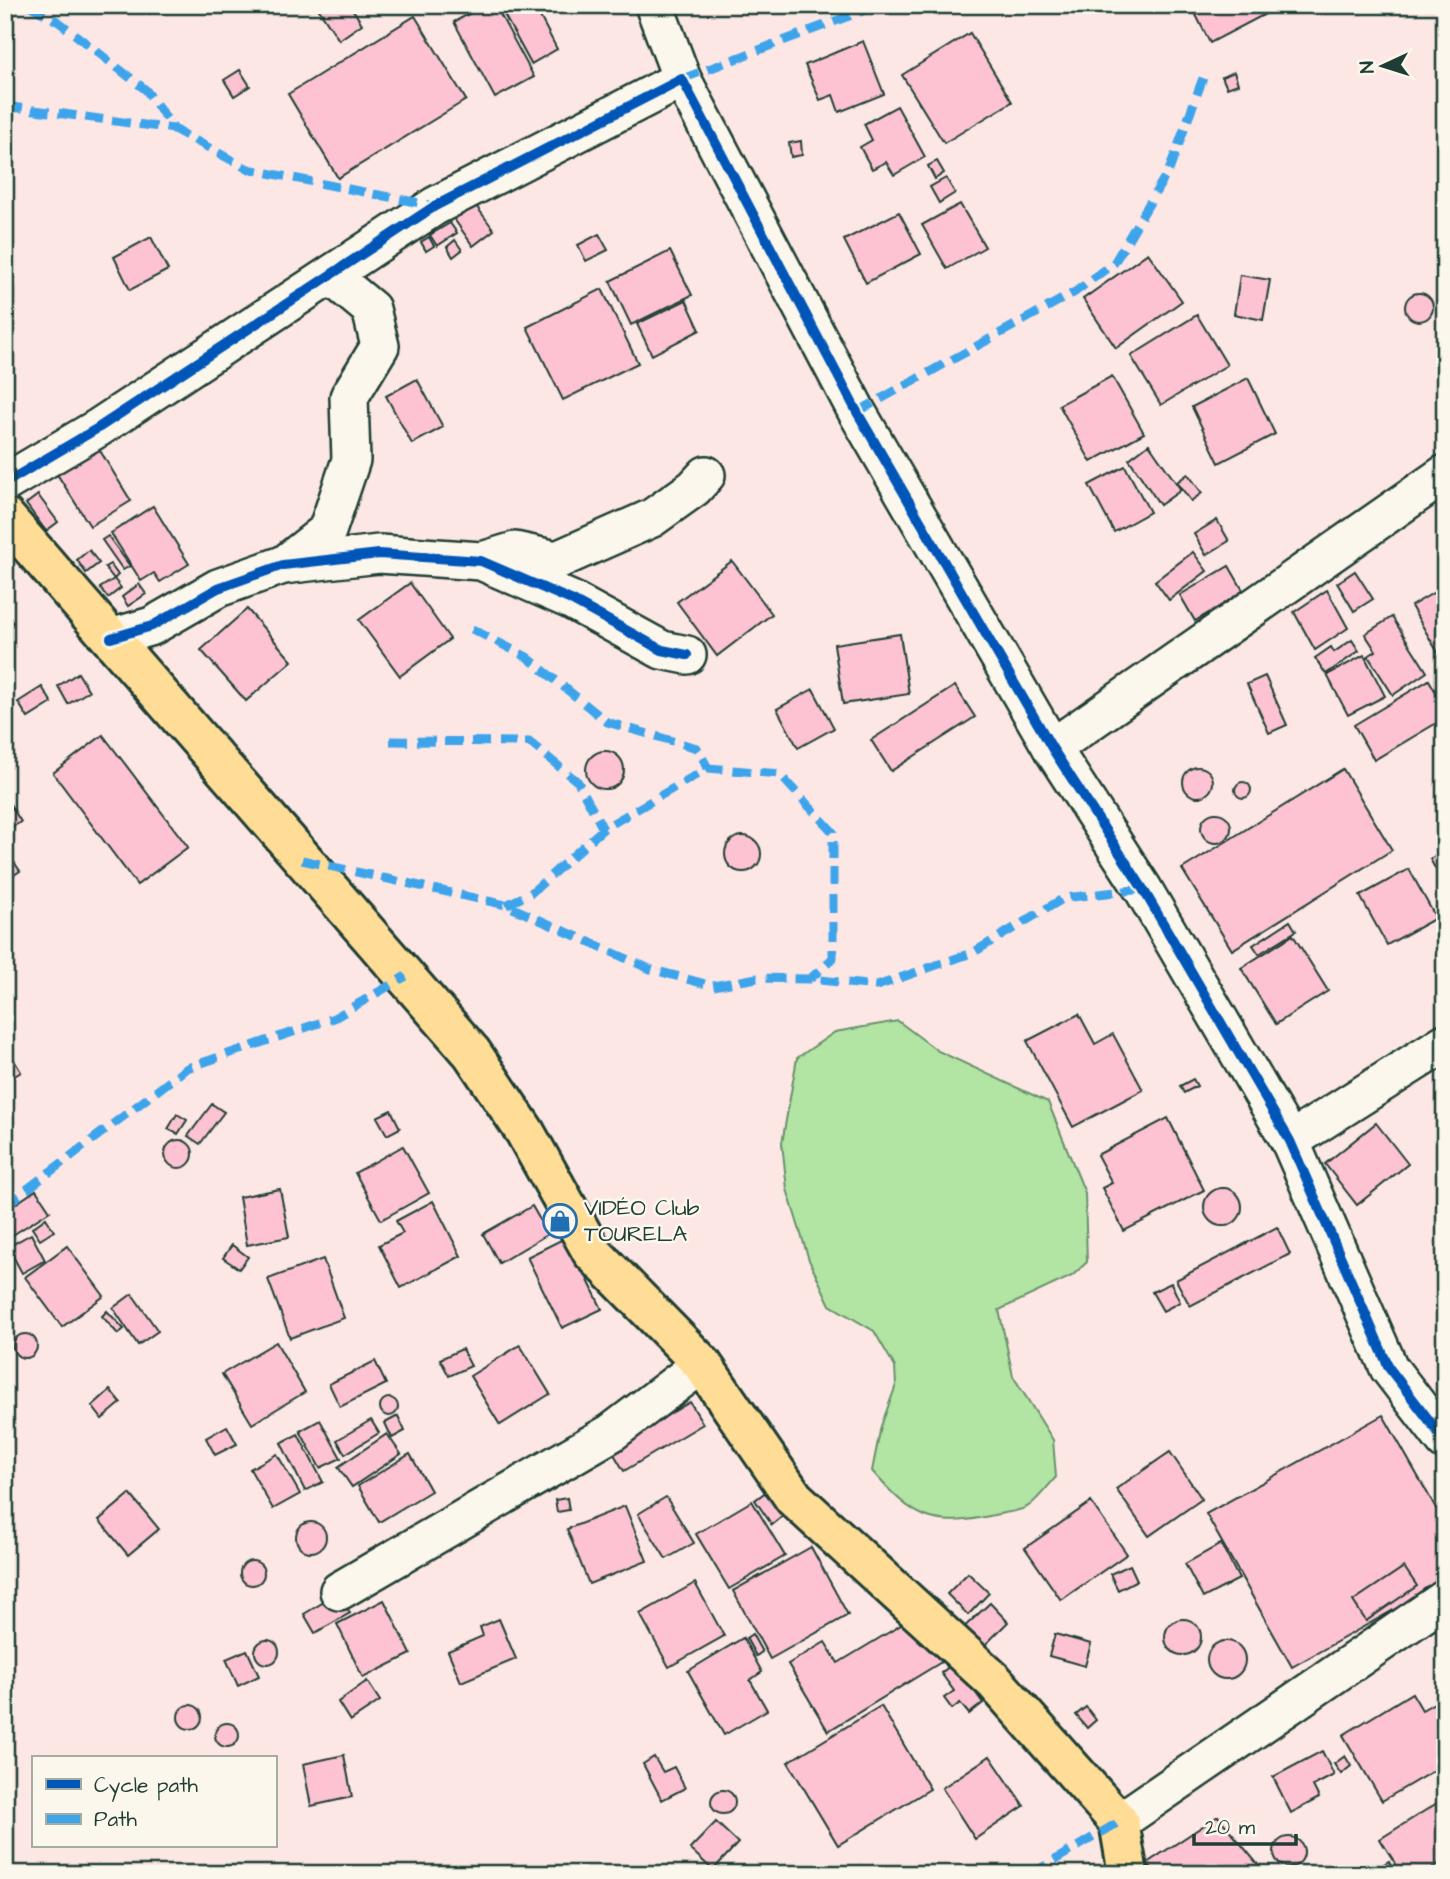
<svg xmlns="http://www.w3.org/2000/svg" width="1450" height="1879" viewBox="0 0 1450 1879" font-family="'Architects Daughter',sans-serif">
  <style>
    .green { fill: #b2e4a4; stroke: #68906c; stroke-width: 2 }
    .building { fill: #fdc3d3; stroke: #1f3d34; stroke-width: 2 }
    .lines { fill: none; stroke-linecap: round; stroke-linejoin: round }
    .minor-casing { stroke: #1f3d34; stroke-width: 42 }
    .major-casing { stroke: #1f3d34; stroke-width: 44 }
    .minor { stroke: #fbf7ec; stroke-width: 37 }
    .major { stroke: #ffdd96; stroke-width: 38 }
    .quiet { stroke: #3da4eb; stroke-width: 9; stroke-dasharray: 18 9; stroke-linecap: butt }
    .cycleway-casing { stroke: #fbf7ec; stroke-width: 15 }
    .cycleway { stroke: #0057b8; stroke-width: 10 }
    .labels { text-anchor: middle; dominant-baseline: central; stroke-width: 5; stroke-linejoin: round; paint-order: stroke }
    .poi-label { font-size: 23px; fill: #1f3d34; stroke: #fbf7ec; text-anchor: start }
  </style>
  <rect width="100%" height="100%" fill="#fce7e4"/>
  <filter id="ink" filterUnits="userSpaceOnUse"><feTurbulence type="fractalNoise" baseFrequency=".0143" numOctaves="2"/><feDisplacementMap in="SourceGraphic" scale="14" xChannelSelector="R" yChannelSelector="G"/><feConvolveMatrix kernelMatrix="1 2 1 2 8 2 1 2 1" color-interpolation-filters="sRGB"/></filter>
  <g filter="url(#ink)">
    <path class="green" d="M898,1021L938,1051L1048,1102L1085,1193L1087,1262L1072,1276L999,1310L1013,1376L1053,1440L1056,1477C1048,1486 1040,1497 1030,1505C1022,1512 1005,1512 994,1515C932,1529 914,1519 872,1471L881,1426L896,1385L895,1367L874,1331L830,1305L809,1260L787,1189L782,1143L797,1058L835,1032Z"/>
    <g class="building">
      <path d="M316,5H350L362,24L339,40Z"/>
      <path d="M485,5H495L534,77L495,98L454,22Z"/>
      <path d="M513,5H534L557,49L531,64L502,11Z"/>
      <path d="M1209,5H1268L1271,11L1210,43L1196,15L1211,8Z"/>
      <path d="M415,16L466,100L338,178L288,94Z"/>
      <path d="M970,33L1012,102L944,143L902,75Z"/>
      <path d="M863,41L884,94L839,112L833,95L820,100L805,65Z"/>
      <path d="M240,70L250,86L234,96L224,80Z"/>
      <path d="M1234,72L1238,84L1227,88L1222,77Z"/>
      <path d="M897,106L925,157L894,175L886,162L872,169L860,147L872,140L864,124Z"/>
      <path d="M801,141L802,155L791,157L789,143Z"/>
      <path d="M937,161L944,173L935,179L928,166Z"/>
      <path d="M946,178L955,193L939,203L930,187Z"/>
      <path d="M474,203L494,230L473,246L454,219Z"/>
      <path d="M960,204L985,247L947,269L922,225Z"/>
      <path d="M899,212L921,254L866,283L844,240Z"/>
      <path d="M450,223L457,233L437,246L430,235Z"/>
      <path d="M599,234L608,250L586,261L578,245Z"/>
      <path d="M151,237L168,270L130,290L114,257Z"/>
      <path d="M429,237L434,246L426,251L421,242Z"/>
      <path d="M455,240L462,250L453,257L447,247Z"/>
      <path d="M670,251L692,295L631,325L610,281Z"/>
      <path d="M1148,253L1182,301L1116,348L1083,299Z"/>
      <path d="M1240,275L1270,280L1263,320L1234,314Z"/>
      <path d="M602,289L638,363L563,400L527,327Z"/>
      <circle cx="1419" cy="307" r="14"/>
      <path d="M686,300L700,330L652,355L637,324Z"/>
      <path d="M1197,315L1227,365L1161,405L1131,356Z"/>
      <path d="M1112,376L1144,433L1091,462L1059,405Z"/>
      <path d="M1248,378L1275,434L1219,463L1192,407Z"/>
      <path d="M417,379L443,427L412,444L386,396Z"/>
      <path d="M1149,444L1181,490L1160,505L1129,459Z"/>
      <path d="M99,449L131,501L90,526L57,474Z"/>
      <path d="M1125,466L1150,512L1114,532L1089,485Z"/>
      <path d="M1188,474L1202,493L1191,501L1177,482Z"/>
      <path d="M38,495L58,522L46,531L26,504Z"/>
      <path d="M153,506L189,564L160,582L154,573L141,581L111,533Z"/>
      <path d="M1217,520L1229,541L1206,555L1194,534Z"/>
      <path d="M108,536L130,566L123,570L102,540Z"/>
      <path d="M89,550L99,563L86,573L77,560Z"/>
      <path d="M1193,552L1207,571L1169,600L1155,581Z"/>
      <path d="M732,561L772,614L717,656L677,602Z"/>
      <path d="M110,564L118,575L114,579L105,567Z"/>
      <path d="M1229,566L1244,592L1195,621L1180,595Z"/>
      <path d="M1355,571L1373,599L1354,611L1337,583Z"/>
      <path d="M114,579L121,588L108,598L100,588Z"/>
      <path d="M410,583L450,639L400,676L359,620Z"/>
      <path d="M139,584L146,594L128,606L122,597Z"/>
      <path d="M1445,586V665L1411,606Z"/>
      <path d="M1327,590L1348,628L1315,650L1294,612Z"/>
      <path d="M247,609L292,661L246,701L201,650Z"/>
      <path d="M6,611L13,623L5,628V612Z"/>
      <path d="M1392,617L1427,672L1393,695L1368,656L1376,651L1365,634Z"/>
      <path d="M900,634L909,694L843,704L834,644Z"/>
      <path d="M1352,640L1359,651L1326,674L1315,658L1331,647L1334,652Z"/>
      <path d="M1364,655L1385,696L1348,715L1327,675Z"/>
      <path d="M78,673L89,691L68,704L58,686Z"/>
      <path d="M1265,676L1287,725L1269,733L1247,684Z"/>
      <path d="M1429,680L1445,708V718L1374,760L1354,725Z"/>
      <path d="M955,686L975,717L891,771L871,740Z"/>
      <path d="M42,687L52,703L28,718L18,702Z"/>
      <path d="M813,689L834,728L798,748L777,709Z"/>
      <path d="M103,735L188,847L137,885L53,773Z"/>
      <circle cx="605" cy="770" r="19"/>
      <circle cx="1198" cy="782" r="15"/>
      <path d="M1343,769L1392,850L1232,950L1182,869Z"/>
      <circle cx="1243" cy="790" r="8"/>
      <path d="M5,796L21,822L5,831Z"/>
      <circle cx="1216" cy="828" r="15"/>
      <circle cx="743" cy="854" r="18"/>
      <path d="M6,850L20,871L5,881V851Z"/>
      <path d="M1445,850V886L1430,859Z"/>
      <path d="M1409,869L1436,918L1387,945L1360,896Z"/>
      <path d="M1290,921L1296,931L1259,954L1253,945Z"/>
      <path d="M1293,935L1328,991L1276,1024L1241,968Z"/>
      <path d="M1079,1014L1095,1044L1113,1034L1143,1090L1073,1127L1027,1041Z"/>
      <path d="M5,1045L21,1072L5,1082Z"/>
      <path d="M1193,1079L1197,1086L1184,1093L1180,1086Z"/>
      <path d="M212,1104L224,1112L200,1144L188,1136Z"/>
      <path d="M391,1110L400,1128L387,1135L377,1117Z"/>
      <path d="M177,1114L187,1120L178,1134L168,1129Z"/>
      <path d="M1168,1118L1204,1190L1124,1231L1102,1188L1112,1183L1097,1155Z"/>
      <path d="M1376,1123L1408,1164L1357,1205L1325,1164Z"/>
      <circle cx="179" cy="1154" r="14"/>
      <path d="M403,1146L429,1193L381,1220L355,1173Z"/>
      <circle cx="1223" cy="1207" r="19"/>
      <path d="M280,1189L289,1237L247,1245L239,1197Z"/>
      <path d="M36,1190L50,1211L5,1240V1211Z"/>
      <path d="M433,1201L461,1256L401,1288L379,1245L403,1233L396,1221Z"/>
      <path d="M532,1206L548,1234L499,1263L483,1234Z"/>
      <path d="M46,1218L54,1231L40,1240L32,1228Z"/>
      <path d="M1277,1227L1290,1254L1190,1306L1176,1280Z"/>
      <path d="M31,1234L45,1260L22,1273L8,1247Z"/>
      <path d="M567,1237L602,1309L562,1328L527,1257Z"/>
      <path d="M232,1245L248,1257L239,1269L223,1258Z"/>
      <path d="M67,1246L104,1296L62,1327L25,1277Z"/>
      <path d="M323,1259L344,1318L290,1338L268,1279Z"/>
      <path d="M1171,1283L1180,1302L1163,1311L1152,1292Z"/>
      <path d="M132,1294L158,1331L138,1345L113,1308Z"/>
      <path d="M107,1311L124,1329L118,1334L102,1316Z"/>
      <circle cx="25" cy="1346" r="12"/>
      <path d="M276,1342L305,1392L252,1424L222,1374Z"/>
      <path d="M520,1345L550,1394L500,1425L470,1376Z"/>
      <path d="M462,1349L471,1366L449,1376L440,1359Z"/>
      <path d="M375,1361L386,1384L340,1407L329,1384Z"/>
      <path d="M110,1390L121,1403L102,1419L92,1406Z"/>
      <circle cx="389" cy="1407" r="9"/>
      <path d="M690,1402L703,1424L624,1471L611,1449Z"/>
      <path d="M1383,1415L1445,1524V1581L1292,1667L1206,1514Z"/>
      <path d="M398,1416L405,1431L392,1438L385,1423Z"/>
      <path d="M320,1420L341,1458L320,1468L300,1431Z"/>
      <path d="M371,1420L379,1433L345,1454L337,1440Z"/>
      <path d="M227,1426L237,1444L215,1455L206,1438Z"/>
      <path d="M298,1434L323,1482L305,1491L281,1443Z"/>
      <path d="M387,1434L401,1454L352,1487L338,1467Z"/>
      <path d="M1170,1452L1202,1499L1149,1536L1116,1489Z"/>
      <path d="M277,1454L300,1494L273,1509L250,1469Z"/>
      <path d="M410,1454L431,1491L379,1522L358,1486Z"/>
      <path d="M767,1491L783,1516L772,1525L755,1500Z"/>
      <path d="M130,1494L159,1529L128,1555L99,1520Z"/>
      <path d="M666,1497L694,1543L666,1559L638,1514Z"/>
      <path d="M567,1498L569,1510L557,1512L555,1500Z"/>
      <path d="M752,1501L785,1556L729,1589L696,1534Z"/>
      <path d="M1091,1502L1127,1554L1061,1600L1025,1548Z"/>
      <path d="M625,1506L647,1561L589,1584L567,1529Z"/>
      <circle cx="311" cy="1537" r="15"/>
      <path d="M1221,1544L1239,1579L1203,1598L1185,1564Z"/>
      <path d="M811,1547L848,1615L770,1659L733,1591Z"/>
      <circle cx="252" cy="1573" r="12"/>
      <path d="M1130,1565L1137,1580L1118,1590L1110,1574Z"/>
      <path d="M1404,1567L1417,1586L1366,1621L1353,1601Z"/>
      <path d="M968,1573L989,1593L968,1615L947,1594Z"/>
      <path d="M695,1583L724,1636L669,1667L640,1614Z"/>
      <path d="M339,1593L350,1613L315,1633L304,1614Z"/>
      <path d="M384,1600L411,1654L363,1678L337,1624Z"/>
      <path d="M990,1603L1008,1622L979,1651L960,1631Z"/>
      <path d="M916,1616L943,1661L828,1731L788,1664L825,1642L838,1663Z"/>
      <path d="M499,1619L516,1659L461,1682L448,1651L483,1636L480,1627Z"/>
      <circle cx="1183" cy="1637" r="18"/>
      <path d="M752,1634L762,1652L756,1656L746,1638Z"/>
      <path d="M1055,1634L1091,1644L1085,1666L1049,1656Z"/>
      <path d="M743,1638L762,1672L750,1680L767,1710L724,1735L688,1671Z"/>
      <circle cx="267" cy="1652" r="12"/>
      <circle cx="1226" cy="1660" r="19"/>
      <path d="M247,1650L259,1676L238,1686L226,1659Z"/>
      <path d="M954,1663L983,1703L969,1714L960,1703L952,1709L944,1698L954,1691L941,1673Z"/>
      <path d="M367,1681L380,1701L350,1721L338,1702Z"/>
      <path d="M1412,1693L1422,1710L1445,1697V1764L1382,1801L1343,1735Z"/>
      <circle cx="190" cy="1717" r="12"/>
      <path d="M881,1706L930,1789L838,1845L788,1762Z"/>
      <path d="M1086,1707L1096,1720L1087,1728L1076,1715Z"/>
      <circle cx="227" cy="1735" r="12"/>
      <path d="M1322,1751L1334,1775L1313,1786L1319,1798L1291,1813L1273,1777Z"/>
      <path d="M344,1755L352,1797L311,1806L303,1764Z"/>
      <path d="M990,1756L1024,1806L975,1839L942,1788Z"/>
      <path d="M1345,1756L1351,1766L1341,1774L1334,1764Z"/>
      <path d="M654,1757L663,1772L674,1767L685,1788L662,1800L643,1764Z"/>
      <circle cx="723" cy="1802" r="12"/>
      <path d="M1445,1798V1860L1423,1874H1402L1380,1839Z"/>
      <path d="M1218,1816L1260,1867L1251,1874H1156L1147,1863Z"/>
      <path d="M716,1822L738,1843L713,1870L690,1849Z"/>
      <circle cx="1289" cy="1852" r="15"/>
      <path d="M1389,1861L1396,1874H1374L1373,1871Z"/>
    </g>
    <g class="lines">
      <g class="minor-casing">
        <g id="minor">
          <path d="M654,5L682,79L857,412L1052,748L1143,889L1290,1141L1389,1368L1445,1441"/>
          <path d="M5,483L98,428L435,206L682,79"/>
          <path d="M482,561L515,551L557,560L652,518L694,488L706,475"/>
          <path d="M284,565L327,531L351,460L349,397L380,346L371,309L331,276"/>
          <path d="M111,638L152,626L218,588L283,565L379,554L481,561L571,600L662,650L687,655"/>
          <path d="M1052,748L1445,474"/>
          <path d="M1290,1141L1445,1043"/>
          <path d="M339,1591L611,1433L702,1364"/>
          <path d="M1119,1822L1445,1599"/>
        </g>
      </g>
      <g class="major-casing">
        <path id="major" d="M5,517L472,1053L525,1132L592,1252L702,1364L794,1498L994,1681L1119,1822L1128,1874"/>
      </g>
      <use href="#minor" class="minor"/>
      <use href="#major" class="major"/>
      <g class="quiet">
        <path d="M29,5L59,22L146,90L174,129L248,169L435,206"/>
        <path d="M682,79L878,5"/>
        <path d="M5,106L174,129"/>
        <path d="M857,412L1075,292L1114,263L1170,168L1203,78"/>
        <path d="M472,629L527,657L607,722L697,748L708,768"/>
        <path d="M390,741L529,742L578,782L603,829"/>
        <path d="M302,860L506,905L650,969L713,986L757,978L810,979L877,986L974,952L1064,898L1143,889"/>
        <path d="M506,905L531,893L603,829L708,768L779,774L833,832V958L810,979"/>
        <path d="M5,1206L187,1068L334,1018L406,976"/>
        <path d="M1031,1874L1119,1822"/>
      </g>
      <g class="cycleway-casing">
        <g id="cycleway">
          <path d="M5,483L98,428L435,206L682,79L857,412L1052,748L1143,889L1290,1141L1389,1368L1445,1441"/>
          <path d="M111,638L152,626L218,588L283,565L379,554L481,561L571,600L662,650L687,655"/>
        </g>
      </g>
      <use href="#cycleway" class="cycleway"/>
    </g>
  </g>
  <defs>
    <g id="shop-ring" transform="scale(1.75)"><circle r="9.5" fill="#fbf7ec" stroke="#1f6fb2" stroke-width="1.5"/><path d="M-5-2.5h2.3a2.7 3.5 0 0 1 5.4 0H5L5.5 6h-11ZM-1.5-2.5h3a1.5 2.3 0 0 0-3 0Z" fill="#1f6fb2"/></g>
  </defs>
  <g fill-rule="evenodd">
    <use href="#shop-ring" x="560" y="1221"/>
  </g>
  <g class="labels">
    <g class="poi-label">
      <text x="584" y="1208">VIDÉO Club<tspan x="584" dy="26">TOURELA</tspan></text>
    </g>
  </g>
  <rect width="1450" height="1879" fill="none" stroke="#fbf7ec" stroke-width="28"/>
  <rect x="14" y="14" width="1422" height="1851" fill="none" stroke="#1f3d34" stroke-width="2.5" filter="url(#ink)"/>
  <rect x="32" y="1756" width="245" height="91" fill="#fbf7ec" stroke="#a3ada2" stroke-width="2"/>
  <rect x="46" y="1779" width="35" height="10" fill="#0057b8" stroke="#a3ada2" stroke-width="2"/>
  <text x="94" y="1792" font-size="21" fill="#1f3d34">Cycle path</text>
  <rect x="46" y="1814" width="35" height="10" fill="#3da4eb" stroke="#a3ada2" stroke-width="2"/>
  <text x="94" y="1826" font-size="21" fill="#1f3d34">Path</text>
  <g transform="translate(1383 66) rotate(266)" stroke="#fbf7ec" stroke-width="5" paint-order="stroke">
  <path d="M0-5L12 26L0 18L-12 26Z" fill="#1f3d34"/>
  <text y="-10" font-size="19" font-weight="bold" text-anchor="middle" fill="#1f3d34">N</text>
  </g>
  <path d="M1194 1834v10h102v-10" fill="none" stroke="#1f3d34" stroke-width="3.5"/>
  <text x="1205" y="1834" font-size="21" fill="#1f3d34" stroke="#fbf7ec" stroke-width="5" paint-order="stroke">20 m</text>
</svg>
